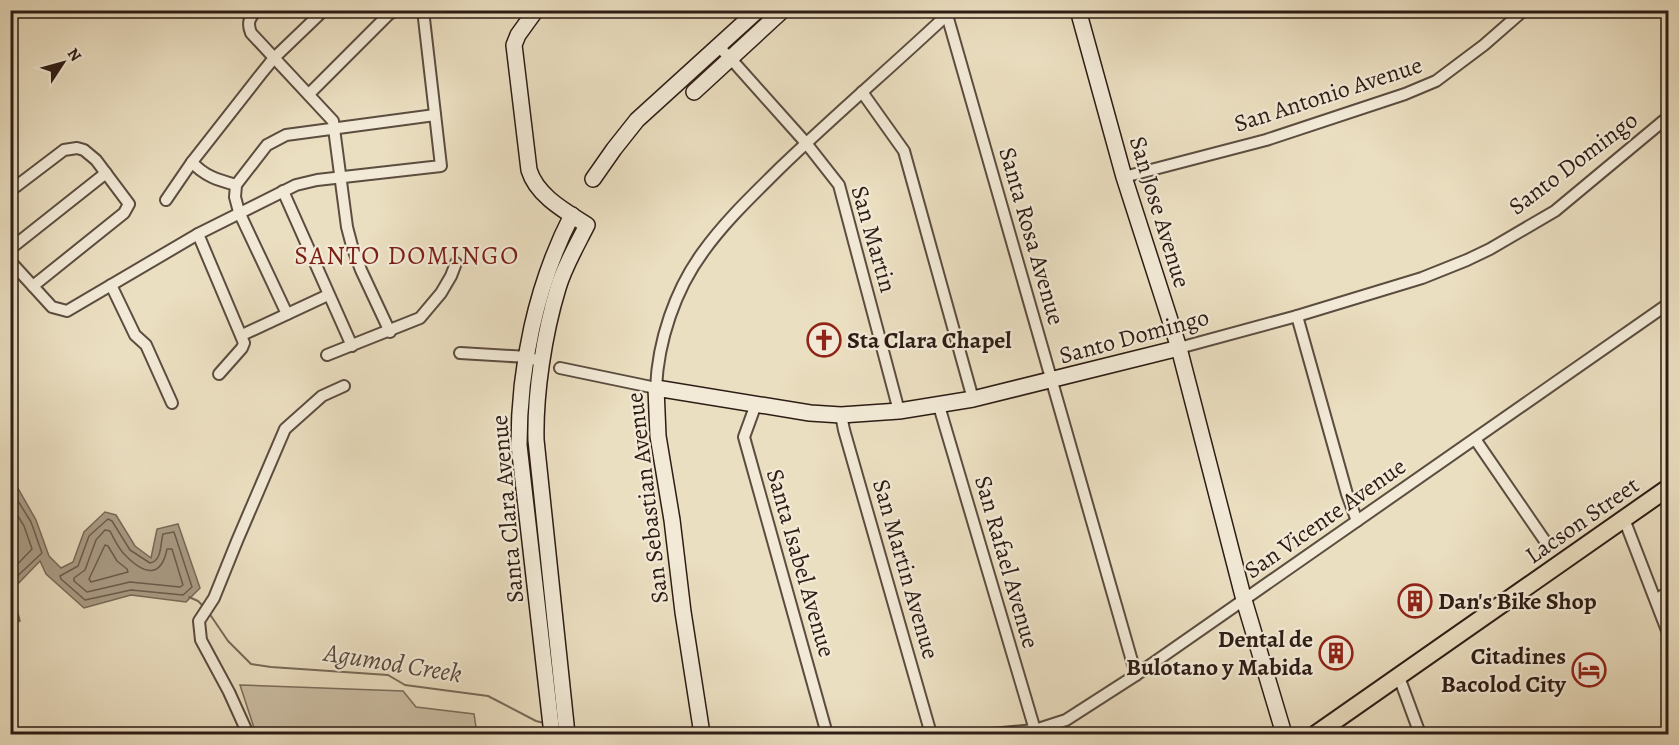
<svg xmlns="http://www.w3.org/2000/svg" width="1679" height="745" viewBox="0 0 1679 745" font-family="Alegreya,serif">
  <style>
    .green { fill: #cbbea4; stroke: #7c6d5c; stroke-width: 1.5 }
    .water { fill: #aa9d87; stroke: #786959; stroke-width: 1.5 }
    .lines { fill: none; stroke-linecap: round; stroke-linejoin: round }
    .shore { stroke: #6c5c4e; stroke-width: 1.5 }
    .stream { stroke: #786959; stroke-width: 2 }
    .street-casing { stroke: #5c4d40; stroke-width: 14 }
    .secondary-casing { stroke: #2d1c15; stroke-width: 18 }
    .primary-casing { stroke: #2d1c15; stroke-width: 20 }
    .street { stroke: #f2ead7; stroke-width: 10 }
    .secondary { stroke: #f2ead7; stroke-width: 15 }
    .primary { stroke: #ebdfc1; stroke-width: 16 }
    .labels { text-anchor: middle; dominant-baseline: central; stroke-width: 4.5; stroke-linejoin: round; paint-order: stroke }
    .street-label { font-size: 24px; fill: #2d1c15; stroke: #f2ead7 }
    .poi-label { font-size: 24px; font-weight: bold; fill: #2d1c15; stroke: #f2ead7; text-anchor: start }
    .neighbourhood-label { font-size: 26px; letter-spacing: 1.5px; fill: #7a1f14; stroke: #f2ead7 }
    .water-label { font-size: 26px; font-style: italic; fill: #59493d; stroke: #f2ead7 }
  </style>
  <rect width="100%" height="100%" fill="#ebdfc1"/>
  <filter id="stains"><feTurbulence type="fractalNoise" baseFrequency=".00333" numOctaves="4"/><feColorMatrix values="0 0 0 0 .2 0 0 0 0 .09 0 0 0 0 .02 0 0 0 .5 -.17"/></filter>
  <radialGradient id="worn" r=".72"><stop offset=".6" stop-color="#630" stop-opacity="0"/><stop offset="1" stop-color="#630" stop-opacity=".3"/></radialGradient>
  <path class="green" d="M240,685L403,691L416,707L474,714L477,734H256Z"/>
  <path class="water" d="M11,476L36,520L49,556L61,568L73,562L84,532L105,512L116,515L135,546L151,558L157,529L178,524L200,588L186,602L131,595L84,608L46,574L40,561L12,590L20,621L11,626Z"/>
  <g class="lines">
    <g class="shore">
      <path d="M10,488L31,522L42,553L10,583"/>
      <path d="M10,503L24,526L32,549L10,572"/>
      <path d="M108,519L112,521L130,550L150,563C162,561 160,545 163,534L174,532L192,587L183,595L131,590L85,600L61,579L60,576L78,566L89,536Z"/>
      <path d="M105,530L110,531C114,539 119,550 126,556C144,574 161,579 167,549H172L183,585L180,587L130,582L87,592L74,581V578L85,570L96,540Z"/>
      <path d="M105,545L108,546L117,561L127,569L128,572L91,582L89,579Z"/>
    </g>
    <g class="stream">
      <path d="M189,597L198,601L204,607"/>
      <path d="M209,613L228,641L251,664L271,667L388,675L405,685L488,696L536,721L544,723"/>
      <path d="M573,729L597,734"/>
    </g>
    <g class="street-casing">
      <g id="street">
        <path d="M257,10C249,18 247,23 251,33L333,121L347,227L352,246L361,270L390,332"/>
        <path d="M947,15L1136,675"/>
        <path d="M719,47L731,59L806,143L839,185L899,411"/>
        <path d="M862,92L904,151L973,399"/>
        <path d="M309,94L389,14L397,10"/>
        <path d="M192,162C204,176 218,180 236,185"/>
        <path d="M1124,177L1266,140L1405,94L1436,81L1484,45L1524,10"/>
        <path d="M10,191L64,150L77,148L84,150L96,160L129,204L124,213L33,286"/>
        <path d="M283,191L352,346"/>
        <path d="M166,200L192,162L261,74L274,58L324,10"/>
        <path d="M198,234L244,343L242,348L219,374"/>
        <path d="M10,249L106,173"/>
        <path d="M10,261L52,307L67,311L198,234L296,185L317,180L441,166L423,10"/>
        <path d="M111,285L135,335L146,345L172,403"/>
        <path d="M287,314L239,212L235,197L236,185L267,145L286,135L435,115"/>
        <path d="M1297,316L1347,494L1357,521"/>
        <path d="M242,335L328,295"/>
        <path d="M1179,348L1297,316L1422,278L1467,260L1490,249L1555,211L1668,117"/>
        <path d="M460,353L527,357L542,362"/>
        <path d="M327,355L420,318L441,293L451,276L456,263"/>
        <path d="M560,368L656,388C658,341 675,290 703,252C725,221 753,195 780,168C836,114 895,64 951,11"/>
        <path d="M756,404L744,437L827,734"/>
        <path d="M939,406L1035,730"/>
        <path d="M841,415L844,430L931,734"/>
        <path d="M1475,439L1545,541"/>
        <path d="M1624,519L1668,633"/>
        <path d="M1656,600L1668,592"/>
        <path d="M1399,677L1420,734"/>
        <path d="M248,734L229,692L201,640L199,621L214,598L237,541L285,429L322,396L344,386"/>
        <path d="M991,734L1035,730L1066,720L1136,675L1668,304"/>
      </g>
    </g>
    <g class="secondary-casing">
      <g id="secondary">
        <path d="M536,10L518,35L514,45L529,170C537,196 565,211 587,225C577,245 564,267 558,288C544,334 535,393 536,440L567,734"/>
        <path d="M1078,10L1124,177L1179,348L1244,600L1284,734"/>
        <path d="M694,92L783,10"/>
        <path d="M593,179L614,149L637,120L758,10"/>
        <path d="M552,734L519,445C519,367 536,285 572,215"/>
        <path d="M702,734L683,612L672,520L658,436L656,388L810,413L841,415L899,411L973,399L1179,348"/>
      </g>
    </g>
    <g class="primary-casing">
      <path id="primary" d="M1316,734L1668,488"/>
    </g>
    <use href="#street" class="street"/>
    <use href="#secondary" class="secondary"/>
    <use href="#primary" class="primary"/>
  </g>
  <defs>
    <g id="church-ring" transform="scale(1.725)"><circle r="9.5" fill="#f2ead7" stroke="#8f2418" stroke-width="1.5"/><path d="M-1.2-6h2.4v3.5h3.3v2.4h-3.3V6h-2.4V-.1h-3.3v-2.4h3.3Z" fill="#8f2418"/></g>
    <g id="building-ring" transform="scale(1.725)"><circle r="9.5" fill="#f2ead7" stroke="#8f2418" stroke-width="1.5"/><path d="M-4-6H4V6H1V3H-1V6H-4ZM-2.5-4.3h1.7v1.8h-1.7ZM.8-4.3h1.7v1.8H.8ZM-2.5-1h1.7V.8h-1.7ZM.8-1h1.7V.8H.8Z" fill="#8f2418"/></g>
    <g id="hotel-ring" transform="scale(1.725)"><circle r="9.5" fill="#f2ead7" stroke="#8f2418" stroke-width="1.5"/><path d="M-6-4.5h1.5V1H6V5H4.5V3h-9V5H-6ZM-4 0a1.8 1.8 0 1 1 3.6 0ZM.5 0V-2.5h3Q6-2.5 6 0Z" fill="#8f2418"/></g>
  </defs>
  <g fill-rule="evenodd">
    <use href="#church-ring" x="824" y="340"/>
    <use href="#building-ring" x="1415" y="601"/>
    <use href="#building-ring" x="1336" y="653"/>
    <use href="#hotel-ring" x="1589" y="670"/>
  </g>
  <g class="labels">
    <g class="street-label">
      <text transform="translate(1328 94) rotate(-18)">San Antonio Avenue</text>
      <text transform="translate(1573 163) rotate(-37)">Santo Domingo</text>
      <text transform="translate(1160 212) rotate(73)">San Jose Avenue</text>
      <text transform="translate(1032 236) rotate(74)">Santa Rosa Avenue</text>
      <text transform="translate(874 239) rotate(74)">San Martin</text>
      <text transform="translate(1134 336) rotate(-15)">Santo Domingo</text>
      <text transform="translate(647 498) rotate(-97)">San Sebastian Avenue</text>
      <text transform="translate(507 509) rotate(-95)">Santa Clara Avenue</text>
      <text transform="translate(1325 518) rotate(-35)">San Vicente Avenue</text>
      <text transform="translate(1582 520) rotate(-35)">Lacson Street</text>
      <text transform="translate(1007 562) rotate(74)">San Rafael Avenue</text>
      <text transform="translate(801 563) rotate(74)">Santa Isabel Avenue</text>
      <text transform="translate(906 569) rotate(74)">San Martin Avenue</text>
    </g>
    <g class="poi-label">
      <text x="847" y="340">Sta Clara Chapel</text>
      <text x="1438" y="601">Dan's Bike Shop</text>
      <text x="1313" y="639" text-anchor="end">Dental de<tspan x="1313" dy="28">Bulotano y Mabida</tspan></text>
      <text x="1566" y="656" text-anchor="end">Citadines<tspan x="1566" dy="28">Bacolod City</tspan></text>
    </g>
    <g class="neighbourhood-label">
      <text x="407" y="255">SANTO DOMINGO</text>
    </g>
    <g class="water-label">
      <text transform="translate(393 663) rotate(9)">Agumod Creek</text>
    </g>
  </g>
  <rect width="1679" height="745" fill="none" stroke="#ebdfc1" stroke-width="36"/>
  <rect x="12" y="12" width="1655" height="721" fill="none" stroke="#2d1c15" stroke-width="3"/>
  <rect x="18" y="18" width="1643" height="709" fill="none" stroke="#2d1c15" stroke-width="1.5"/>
  <g transform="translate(63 63) rotate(54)" stroke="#f2ead7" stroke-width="4.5" paint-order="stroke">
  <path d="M0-4.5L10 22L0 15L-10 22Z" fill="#2d1c15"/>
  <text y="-9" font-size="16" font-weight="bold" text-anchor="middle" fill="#2d1c15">N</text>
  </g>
  <rect width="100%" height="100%" filter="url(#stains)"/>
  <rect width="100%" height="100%" fill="url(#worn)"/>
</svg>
